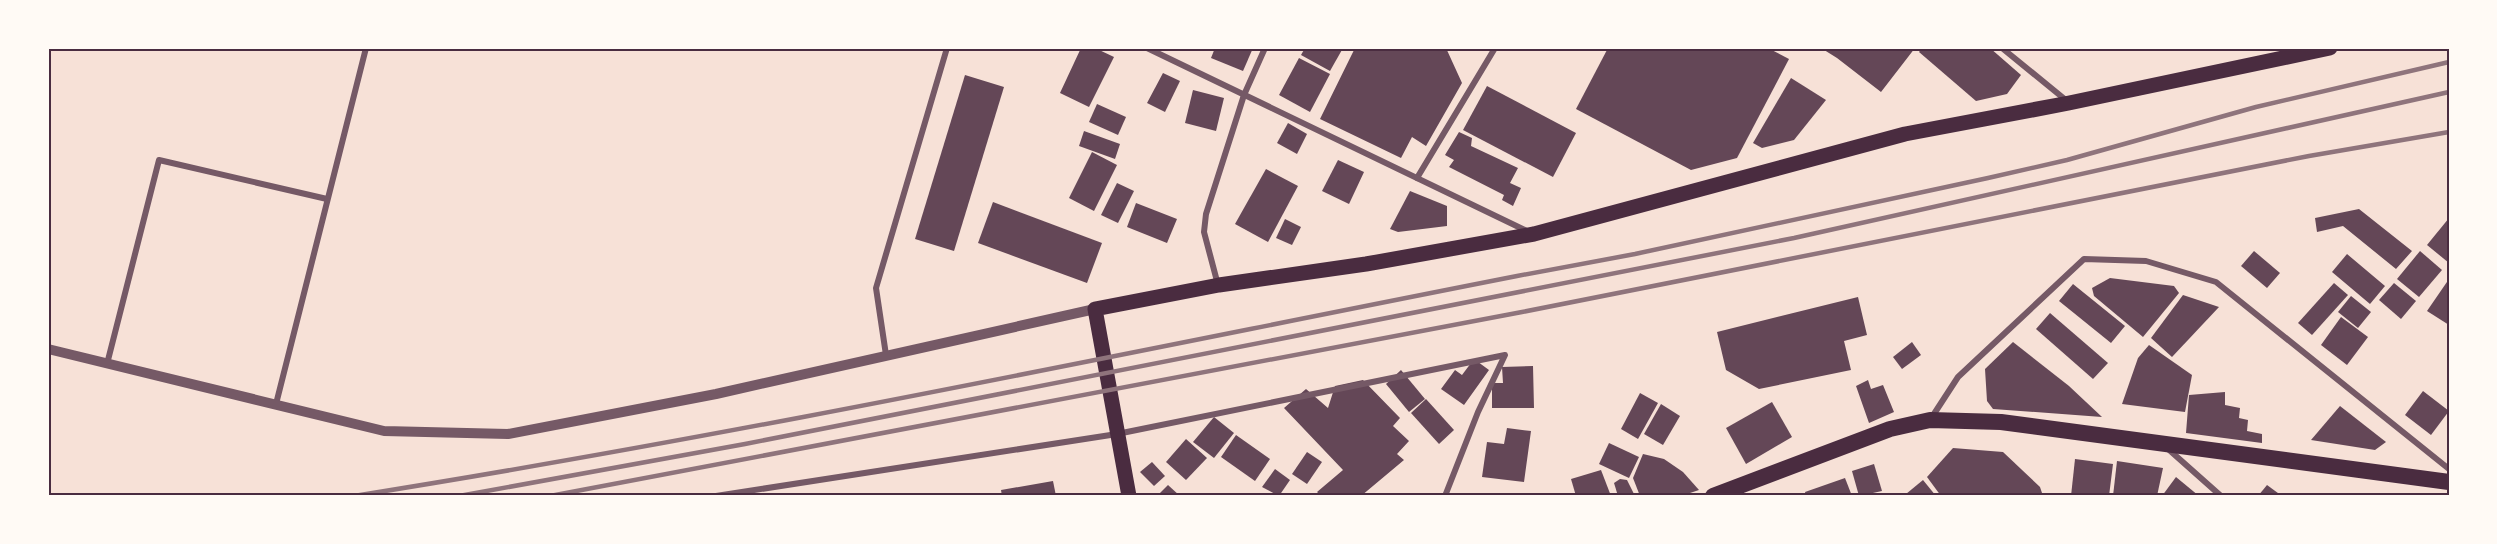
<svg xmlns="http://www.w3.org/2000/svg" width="2497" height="544" viewBox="0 0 2497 544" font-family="Cabin,sans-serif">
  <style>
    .building { fill: #644757 }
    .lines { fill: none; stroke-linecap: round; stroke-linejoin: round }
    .minor { stroke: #755966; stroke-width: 6 }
    .tertiary { stroke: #755966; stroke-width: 10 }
    .primary { stroke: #4a2c40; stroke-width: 15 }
    .trunk { stroke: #4a2c40; stroke-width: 16 }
    .rail { stroke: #8f747c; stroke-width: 4.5 }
    .neatline { fill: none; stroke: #4a2c40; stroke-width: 2 }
  </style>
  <rect width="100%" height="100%" fill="#f7e1d7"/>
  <g class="building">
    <path d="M1081,48H1095L1114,57L1089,107L1060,93Z"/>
    <path d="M1215,48H1253L1243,71L1211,58Z"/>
    <path d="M1305,48H1343L1330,71L1301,55Z"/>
    <path d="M1355,48H1446L1462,83L1426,146L1412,137L1401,158L1320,119Z"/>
    <path d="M1608,48H1768L1789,59L1737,158L1691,170L1576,109Z"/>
    <path d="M1821,48H1915L1881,92L1837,58Z"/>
    <path d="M1922,48H1990L2021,75L2007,94L1976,101L1919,52Z"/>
    <path d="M1299,58L1330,74L1310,112L1279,95Z"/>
    <path d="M1163,73L1180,81L1165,112L1147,103Z"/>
    <path d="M965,75L1004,87L954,251L915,239Z"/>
    <path d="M1791,78L1826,100L1794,140L1762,148L1753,143Z"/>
    <path d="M1487,86L1576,133L1553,177L1463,130Z"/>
    <path d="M1193,90L1224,98L1216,131L1185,123Z"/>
    <path d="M1097,104L1126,117L1118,135L1089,122Z"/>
    <path d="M1288,123L1307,134L1297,154L1277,143Z"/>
    <path d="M1084,131L1120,144L1115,159L1079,146Z"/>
    <path d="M1459,132L1472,138L1471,146L1518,168L1510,183L1521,188L1513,206L1502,200L1504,195L1449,167L1454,160L1445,155Z"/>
    <path d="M1092,152L1117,165L1094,211L1069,198Z"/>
    <path d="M1338,160L1364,172L1349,204L1322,191Z"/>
    <path d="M1266,169L1298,186L1268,242L1235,224Z"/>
    <path d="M1117,183L1134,191L1118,223L1101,215Z"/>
    <path d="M1410,191L1447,206V226L1398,232L1390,229Z"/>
    <path d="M993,202L1102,243L1087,283L978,243Z"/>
    <path d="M1136,203L1177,219L1167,243L1127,227Z"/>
    <path d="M2359,209L2412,251L2396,269L2343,226L2317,232L2315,218Z"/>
    <path d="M2449,218V263L2427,245Z"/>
    <path d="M1285,219L1301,227L1292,245L1276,238Z"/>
    <path d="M2254,251L2280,273L2267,288L2241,266Z"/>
    <path d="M2420,251L2442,270L2419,297L2397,279Z"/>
    <path d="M2347,254L2385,286L2370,304L2332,272Z"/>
    <path d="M2110,278L2174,286L2179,293L2143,337L2094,296L2092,288Z"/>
    <path d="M2449,279V325L2427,311Z"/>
    <path d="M2334,283L2348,295L2312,335L2298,323Z"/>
    <path d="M2394,283L2416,301L2401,319L2379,300Z"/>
    <path d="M2073,284L2125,326L2111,343L2059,301Z"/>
    <path d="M2183,295L2219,307L2172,357L2151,338Z"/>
    <path d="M2351,296L2371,312L2358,328L2338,312Z"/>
    <path d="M1858,297L1867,335L1844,341L1851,370L1759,389L1726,370L1717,332Z"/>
    <path d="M2050,313L2108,363L2093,379L2036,329Z"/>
    <path d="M2341,317L2368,337L2347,365L2321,345Z"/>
    <path d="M1912,342L1921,355L1902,369L1893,357Z"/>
    <path d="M2013,342L2069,386L2102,417L1993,409L1987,401L1985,369Z"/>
    <path d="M2149,345L2192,375L2185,412L2122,404L2138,358Z"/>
    <path d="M1474,359L1489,370L1464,405L1441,389L1455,370L1462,375Z"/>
    <path d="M1533,366L1534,408H1492V383H1503L1502,367Z"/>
    <path d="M1401,370L1425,399L1409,412L1386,384Z"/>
    <path d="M1363,380L1400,418L1393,426L1409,441L1397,454L1404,460L1361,496H1321L1317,492L1343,470L1284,408L1306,389L1328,408L1335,386Z"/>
    <path d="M1868,380L1871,389L1883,385L1894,412L1869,423L1856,386Z"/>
    <path d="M2423,391L2449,411L2431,435L2405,415Z"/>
    <path d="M2225,392V405L2240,408L2239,418L2248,420L2247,431L2262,434V443L2186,433L2189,395Z"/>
    <path d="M1640,393L1658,403L1638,439L1621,429Z"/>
    <path d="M1426,399L1454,430L1439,444L1411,413Z"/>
    <path d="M1772,402L1792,437L1746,464L1726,428Z"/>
    <path d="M1661,404L1680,416L1663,445L1644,434Z"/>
    <path d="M2340,406L2386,442L2375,450L2311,440Z"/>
    <path d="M1214,417L1234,433L1214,458L1193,442Z"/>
    <path d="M1507,428L1531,431L1524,482L1482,477L1487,442L1504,444Z"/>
    <path d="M1236,435L1270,459L1255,481L1221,457Z"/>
    <path d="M1186,439L1207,458L1186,480L1166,462Z"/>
    <path d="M1609,443L1639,457L1629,478L1599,464Z"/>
    <path d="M1953,448L2003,452L2040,487L2043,496H1941L1927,477Z"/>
    <path d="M1307,452L1322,462L1307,484L1292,474Z"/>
    <path d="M1643,454L1664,459L1683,472L1699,490L1681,496H1640L1633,478Z"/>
    <path d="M2075,459L2113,464L2109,496H2071Z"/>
    <path d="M2117,461L2163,468L2157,496H2113Z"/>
    <path d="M1152,462L1165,476L1154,486L1140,472Z"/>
    <path d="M1874,464L1882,491L1859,496L1852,471Z"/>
    <path d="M1275,469L1290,480L1279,496L1262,487Z"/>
    <path d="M1601,470L1611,496H1576L1571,479Z"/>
    <path d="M2176,477L2199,496H2162Z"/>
    <path d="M1845,478L1852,496H1806L1805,492Z"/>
    <path d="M1620,479L1627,480L1635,496H1618L1614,483Z"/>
    <path d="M1923,480L1936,496H1907L1906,494Z"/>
    <path d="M1053,481L1056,496H1002L1001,490Z"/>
    <path d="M1168,485L1180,496H1157Z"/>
    <path d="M2267,485L2282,496H2258Z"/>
  </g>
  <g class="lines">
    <g class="minor">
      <path d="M1147,48L1527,231"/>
      <path d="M2002,48L2067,101"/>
      <path d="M1417,178L1495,48"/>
      <path d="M1218,285L1204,232L1206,214L1244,95L1265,48"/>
      <path d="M886,355L876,288L947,48"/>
      <path d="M107,364L159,160L327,199"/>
      <path d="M276,404L366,48"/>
      <path d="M1932,417L1958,377L2084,259L2146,261L2216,282L2449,469"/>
      <path d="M2167,448L2221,496"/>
      <path d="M716,496L1117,434L1505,355L1478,412L1445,496"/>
    </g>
    <path class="tertiary" d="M48,349L384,431L508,434L716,394L1095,309"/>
    <path class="primary" d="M1129,496L1095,309L1219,285L1366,264L1534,234L1905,134L2069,103L2330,48"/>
    <path class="trunk" d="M1713,496L1890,429L1930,420L2001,422L2449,482"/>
    <g class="rail">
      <path d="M354,496C744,434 1130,352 1517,276L1635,254L1988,178L2067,160L2256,107L2449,62"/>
      <path d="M459,496L745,444L1794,238L2449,92"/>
      <path d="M550,496L1522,312L2309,156L2449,132"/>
    </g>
  </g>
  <rect width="2497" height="544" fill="none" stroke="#fffaf5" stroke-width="99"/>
  <rect x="50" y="50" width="2398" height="444" class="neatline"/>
</svg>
